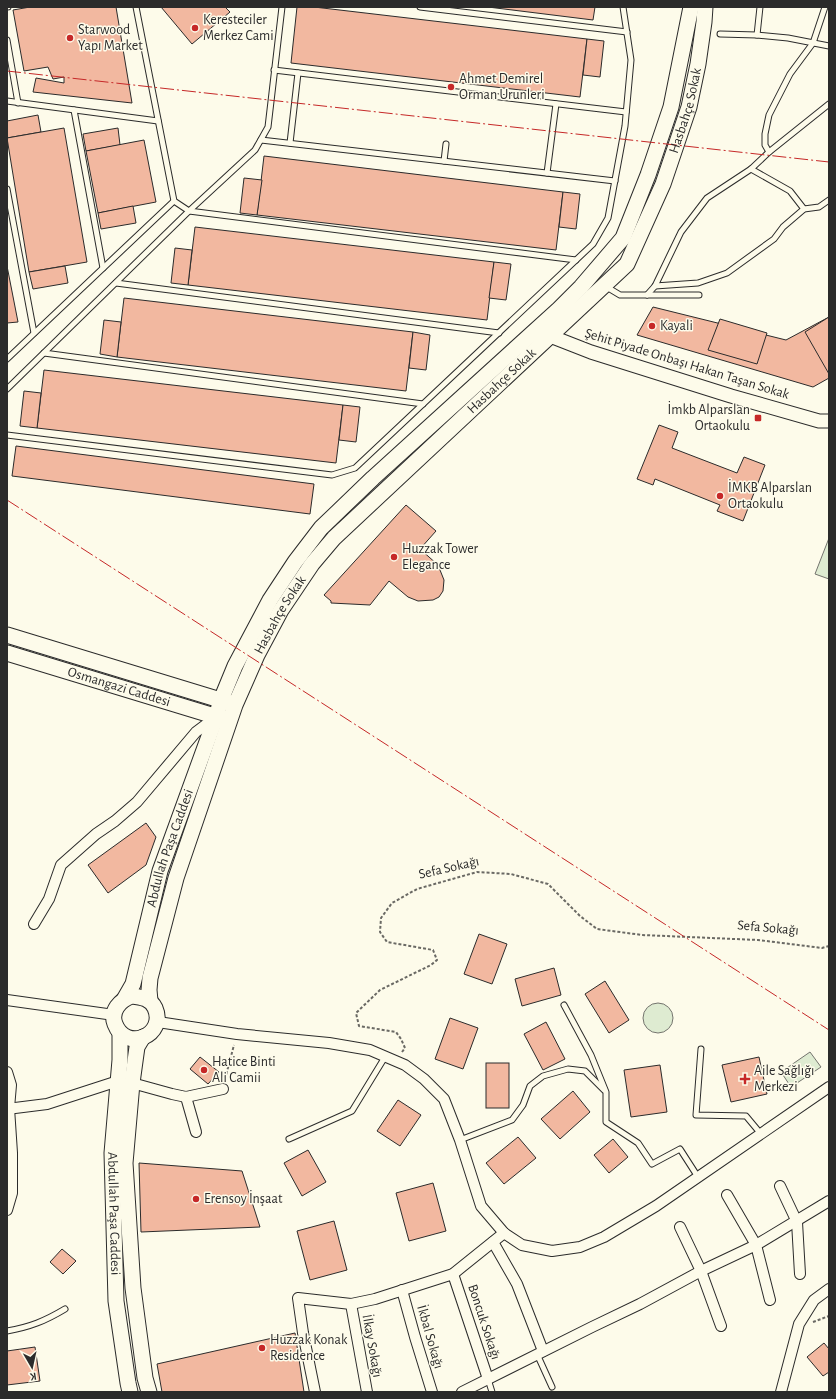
<svg xmlns="http://www.w3.org/2000/svg" width="836" height="1399" viewBox="0 0 836 1399" font-family="'Alegreya Sans',sans-serif">
  <style>
    .green { fill: #deebd1; stroke: #74746e }
    .building { fill: #f2b8a0; stroke: #2b2b2b }
    .lines { fill: none; stroke-linecap: round; stroke-linejoin: round }
    .service-casing { stroke: #2b2b2b; stroke-width: 7 }
    .minor-casing { stroke: #2b2b2b; stroke-width: 12 }
    .tertiary-casing { stroke: #2b2b2b; stroke-width: 15 }
    .secondary-casing { stroke: #2b2b2b; stroke-width: 17 }
    .path { stroke: #6a6964; stroke-width: 2; stroke-dasharray: 3 2; stroke-linecap: butt }
    .service { stroke: #fdfbea; stroke-width: 5 }
    .minor { stroke: #fdfbea; stroke-width: 10 }
    .tertiary { stroke: #fdfbea; stroke-width: 13 }
    .secondary { stroke: #fdfbea; stroke-width: 15 }
    .power { stroke: #c62828; stroke-width: 1; stroke-dasharray: 14 3 2 3; stroke-linecap: butt }
    .poi-dot { fill: #c62828; stroke: #fdfbea; stroke-width: 1.5 }
    .labels { text-anchor: middle; dominant-baseline: central; stroke-width: 3; stroke-linejoin: round; paint-order: stroke }
    .poi-label { font-size: 14px; fill: #2b2b2b; stroke: #fdfbea; text-anchor: start }
    .street-label { font-size: 14px; fill: #2b2b2b; stroke: #fdfbea }
  </style>
  <rect width="100%" height="100%" fill="#fdfbea"/>
  <g class="green">
    <path d="M829,538V579L815,574Z"/>
    <circle cx="658" cy="1018" r="15"/>
    <path d="M810,1052L821,1067L791,1087L781,1072Z"/>
  </g>
  <g class="building">
    <path d="M30,7H116L132,103L33,92L36,78L64,83V77L53,79L48,67L24,71L13,10Z"/>
    <path d="M161,7H225L230,12L192,44Z"/>
    <path d="M297,7H314L587,39L580,97L291,63Z"/>
    <path d="M488,7H595L593,20Z"/>
    <path d="M587,39L604,41L600,77L583,75Z"/>
    <path d="M38,115L41,132L7,138V121Z"/>
    <path d="M64,128L87,262L29,272L7,138Z"/>
    <path d="M118,128L120,145L86,151L83,134Z"/>
    <path d="M144,140L156,202L98,213L86,151Z"/>
    <path d="M264,156L563,192L556,250L257,215Z"/>
    <path d="M244,178L262,180L257,215L240,213Z"/>
    <path d="M563,192L580,194L576,229L559,227Z"/>
    <path d="M133,206L136,223L101,229L98,213Z"/>
    <path d="M195,227L494,262L487,320L188,285Z"/>
    <path d="M175,248L192,250L188,285L171,283Z"/>
    <path d="M494,262L511,264L506,300L489,298Z"/>
    <path d="M7,266L18,322L7,323Z"/>
    <path d="M65,266L68,283L33,289L29,272Z"/>
    <path d="M124,298L413,332L406,391L117,357Z"/>
    <path d="M653,307L786,340L829,317V378L813,387L637,335Z"/>
    <path d="M829,317V374L805,332Z"/>
    <path d="M720,319L767,333L757,364L708,350Z"/>
    <path d="M104,320L121,322L117,357L100,354Z"/>
    <path d="M413,332L430,335L426,370L409,368Z"/>
    <path d="M44,370L343,405L336,463L37,428Z"/>
    <path d="M24,391L41,393L37,428L20,426Z"/>
    <path d="M343,405L360,407L356,442L339,440Z"/>
    <path d="M659,425L678,432L672,448L737,473L744,457L765,465L743,521L717,511L720,505L655,479L653,485L637,479Z"/>
    <path d="M16,446L314,484L310,514L12,476Z"/>
    <path d="M406,505L436,531L420,549L438,565L444,580L443,591L439,597L433,600L418,601L408,597L389,581L370,605L331,603V601L324,595Z"/>
    <path d="M146,823L156,837L146,865L108,893L88,865Z"/>
    <path d="M479,934L507,944L492,984L464,974Z"/>
    <path d="M554,968L561,995L522,1006L515,979Z"/>
    <path d="M605,981L629,1020L609,1033L585,994Z"/>
    <path d="M450,1018L478,1028L463,1069L435,1059Z"/>
    <path d="M546,1022L565,1059L543,1070L524,1034Z"/>
    <path d="M200,1057L219,1072L208,1084L190,1069Z"/>
    <path d="M759,1057L767,1094L731,1102L722,1065Z"/>
    <rect x="486" y="1063" width="23" height="45"/>
    <path d="M660,1065L667,1112L631,1117L624,1070Z"/>
    <path d="M573,1091L590,1112L560,1139L541,1119Z"/>
    <path d="M398,1100L421,1115L400,1146L377,1131Z"/>
    <path d="M518,1137L536,1158L504,1184L486,1163Z"/>
    <path d="M613,1139L628,1157L609,1173L594,1155Z"/>
    <path d="M308,1150L326,1182L302,1196L284,1163Z"/>
    <path d="M139,1163L242,1171L260,1227L141,1232Z"/>
    <path d="M433,1183L446,1231L409,1241L396,1193Z"/>
    <path d="M334,1221L347,1270L310,1280L297,1231Z"/>
    <path d="M62,1249L76,1261L63,1274L50,1262Z"/>
    <path d="M295,1333L304,1392H162L157,1364Z"/>
    <path d="M824,1343L829,1349V1372L823,1376L807,1357Z"/>
    <path d="M35,1347L40,1381L7,1385V1351Z"/>
  </g>
  <g class="lines">
    <g class="service-casing">
      <g id="service">
        <path d="M7,7H8"/>
        <path d="M136,7L174,201L189,211L576,260"/>
        <path d="M420,7L627,32"/>
        <path d="M720,34L757,35L788,38L829,46"/>
        <path d="M757,35L760,7"/>
        <path d="M7,40L18,103"/>
        <path d="M274,70L626,112"/>
        <path d="M7,101L158,121"/>
        <path d="M74,110L103,268"/>
        <path d="M261,140L615,181"/>
        <path d="M290,143L298,73"/>
        <path d="M769,152L765,145V134L769,115L790,74L813,43L825,7"/>
        <path d="M444,161L446,144"/>
        <path d="M751,169L790,191L804,209"/>
        <path d="M547,173L556,104"/>
        <path d="M7,189L34,333"/>
        <path d="M116,283L499,333"/>
        <path d="M605,286L620,295H699"/>
        <path d="M655,286L698,283L727,273L774,239L783,227L804,209L819,207L829,200"/>
        <path d="M647,295L655,286L681,232L707,198L751,169L769,152L829,104"/>
        <path d="M44,353L423,404"/>
        <path d="M7,359L174,201"/>
        <path d="M7,389L189,211L255,150L268,127L282,7"/>
        <path d="M7,435L332,475L355,468L593,244L608,218L625,126L631,60L623,7"/>
        <path d="M564,1005L591,1055L606,1092V1122L638,1143L652,1164L680,1149L698,1177"/>
        <path d="M701,1049L696,1115L746,1116L761,1134"/>
        <path d="M289,1139L352,1111L385,1057"/>
        <path d="M460,1140L512,1120L523,1105L530,1086L543,1076L568,1069L585,1071L604,1090"/>
        <path d="M7,1331C30,1327 45,1321 65,1309"/>
        <path d="M537,1354L552,1387"/>
        <path d="M488,1379L492,1392"/>
      </g>
    </g>
    <g class="minor-casing">
      <g id="minor">
        <path d="M34,924L49,899L61,865L96,834L115,821L137,802L196,732L216,717"/>
        <path d="M7,1000L114,1015"/>
        <path d="M158,1022L237,1034L329,1043L370,1050L405,1065L424,1079L444,1099L460,1140L481,1206L504,1233L522,1245L552,1251L580,1247L604,1237L656,1206L829,1087"/>
        <path d="M7,1072L11,1085L9,1108L12,1153V1193L7,1210"/>
        <path d="M132,1083L172,1094L186,1097L223,1089"/>
        <path d="M186,1097L196,1132"/>
        <path d="M7,1109L47,1104L118,1081"/>
        <path d="M780,1186L797,1222L800,1274"/>
        <path d="M727,1195L756,1245L770,1300"/>
        <path d="M680,1227L701,1271L721,1326"/>
        <path d="M493,1242L517,1284L543,1351"/>
        <path d="M453,1274L488,1379"/>
        <path d="M402,1290L415,1337L432,1392"/>
        <path d="M351,1304L367,1392"/>
        <path d="M315,1392L303,1333L298,1298L351,1304L375,1299L453,1274L504,1233"/>
        <path d="M462,1392L592,1327L640,1304L701,1271L756,1245L829,1201"/>
        <path d="M781,1392L799,1324L814,1300L829,1289"/>
      </g>
    </g>
    <g class="tertiary-casing">
      <path id="tertiary" d="M544,331L550,336L591,352L731,396L819,421H829"/>
    </g>
    <g class="secondary-casing">
      <g id="secondary">
        <path d="M7,635L230,703"/>
        <path id="s1" d="M7,653L224,719"/>
        <path d="M132,996C142,997 151,999 155,1008C167,1035 126,1053 115,1024C110,1011 120,1000 132,996Z"/>
        <path id="s2" d="M125,998L133,984L160,871L216,717L221,700L235,666L270,600L295,562L321,528L373,478L559,309L581,287L623,238L648,175L671,107L691,7"/>
        <path id="s3" d="M150,1001L149,990L150,978L176,878L235,705L257,655L281,610L312,564L334,538L627,264L663,184L689,107L698,64L704,22L705,7"/>
        <path id="s4" d="M120,1034V1060L112,1153L116,1301L128,1383L130,1392"/>
        <path d="M143,1037L137,1047L136,1054L132,1083L125,1163L133,1288L145,1378L149,1392"/>
      </g>
    </g>
    <g class="path">
      <path d="M402,1052L405,1048L401,1039L396,1032L359,1026L356,1013L380,990L431,965L437,960L433,950L387,942L380,932L381,918L392,903L417,889L477,872L511,874L548,884L580,916L597,929L642,935L758,940L822,948L829,946"/>
      <path d="M225,1079L234,1045"/>
      <path d="M813,1322L829,1316"/>
    </g>
    <use href="#service" class="service"/>
    <use href="#minor" class="minor"/>
    <use href="#tertiary" class="tertiary"/>
    <use href="#secondary" class="secondary"/>
    <g class="power">
      <path d="M7,71L829,162"/>
      <path d="M7,500L829,1030"/>
    </g>
  </g>
  <g class="poi-dot">
    <circle cx="195" cy="28" r="4"/>
    <circle cx="70" cy="38" r="4"/>
    <circle cx="451" cy="87" r="4"/>
    <circle cx="652" cy="326" r="4"/>
    <rect x="754" y="414" width="8" height="8" rx="2"/>
    <circle cx="720" cy="496" r="4"/>
    <circle cx="394" cy="557" r="4"/>
    <circle cx="204" cy="1070" r="4"/>
    <path d="M743 1073h4v4h4v4h-4v4h-4v-4h-4v-4h4z"/>
    <circle cx="196" cy="1199" r="4"/>
    <circle cx="262" cy="1348" r="4"/>
  </g>
  <g class="labels">
    <g class="poi-label">
      <text x="203" y="20">Keresteciler<tspan x="203" dy="16">Merkez Cami</tspan></text>
      <text x="78" y="30">Starwood<tspan x="78" dy="16">Yapı Market</tspan></text>
      <text x="459" y="79">Ahmet Demirel<tspan x="459" dy="16">Orman Urunleri</tspan></text>
      <text x="660" y="326">Kayali</text>
      <text x="750" y="410" text-anchor="end">İmkb Alparslan<tspan x="750" dy="16">Ortaokulu</tspan></text>
      <text x="728" y="488">İMKB Alparslan<tspan x="728" dy="16">Ortaokulu</tspan></text>
      <text x="402" y="549">Huzzak Tower<tspan x="402" dy="16">Elegance</tspan></text>
      <text x="212" y="1062">Hatice Binti<tspan x="212" dy="16">Ali Camii</tspan></text>
      <text x="754" y="1071">Aile Sağlığı<tspan x="754" dy="16">Merkezi</tspan></text>
      <text x="204" y="1199">Erensoy İnşaat</text>
      <text x="270" y="1340">Huzzak Konak<tspan x="270" dy="16">Residence</tspan></text>
    </g>
    <g class="street-label">
      <text stroke="none"><textPath href="#s3" startOffset="1070">Hasbahçe Sokak</textPath></text>
      <text transform="translate(687 364) rotate(17)">Şehit Piyade Onbaşı Hakan Taşan Sokak</text>
      <text stroke="none"><textPath href="#s3" startOffset="734">Hasbahçe Sokak</textPath></text>
      <text stroke="none"><textPath href="#s3" startOffset="410">Hasbahçe Sokak</textPath></text>
      <text stroke="none"><textPath href="#s1" startOffset="117">Osmangazi Caddesi</textPath></text>
      <text stroke="none"><textPath href="#s2" startOffset="157">Abdullah Paşa Caddesi</textPath></text>
      <text transform="translate(449 868) rotate(-13)">Sefa Sokağı</text>
      <text transform="translate(768 928) rotate(5)">Sefa Sokağı</text>
      <text stroke="none"><textPath href="#s4" startOffset="180">Abdullah Paşa Caddesi</textPath></text>
      <text transform="translate(484 1322) rotate(72)">Boncuk Sokağı</text>
      <text transform="translate(430 1337) rotate(74)">İkbal Sokağı</text>
      <text transform="translate(372 1346) rotate(80)">İlkay Sokağı</text>
    </g>
  </g>
  <rect width="836" height="1399" fill="none" stroke="#2b2b2b" stroke-width="16"/>
  <g transform="translate(32 1367) rotate(171)" stroke="#fdfbea" stroke-width="3" paint-order="stroke">
  <path d="M0-3L7 15L0 10L-7 15Z" fill="#2b2b2b"/>
  <text y="-6" font-size="11" font-weight="bold" text-anchor="middle" fill="#2b2b2b">K</text>
  </g>
</svg>
